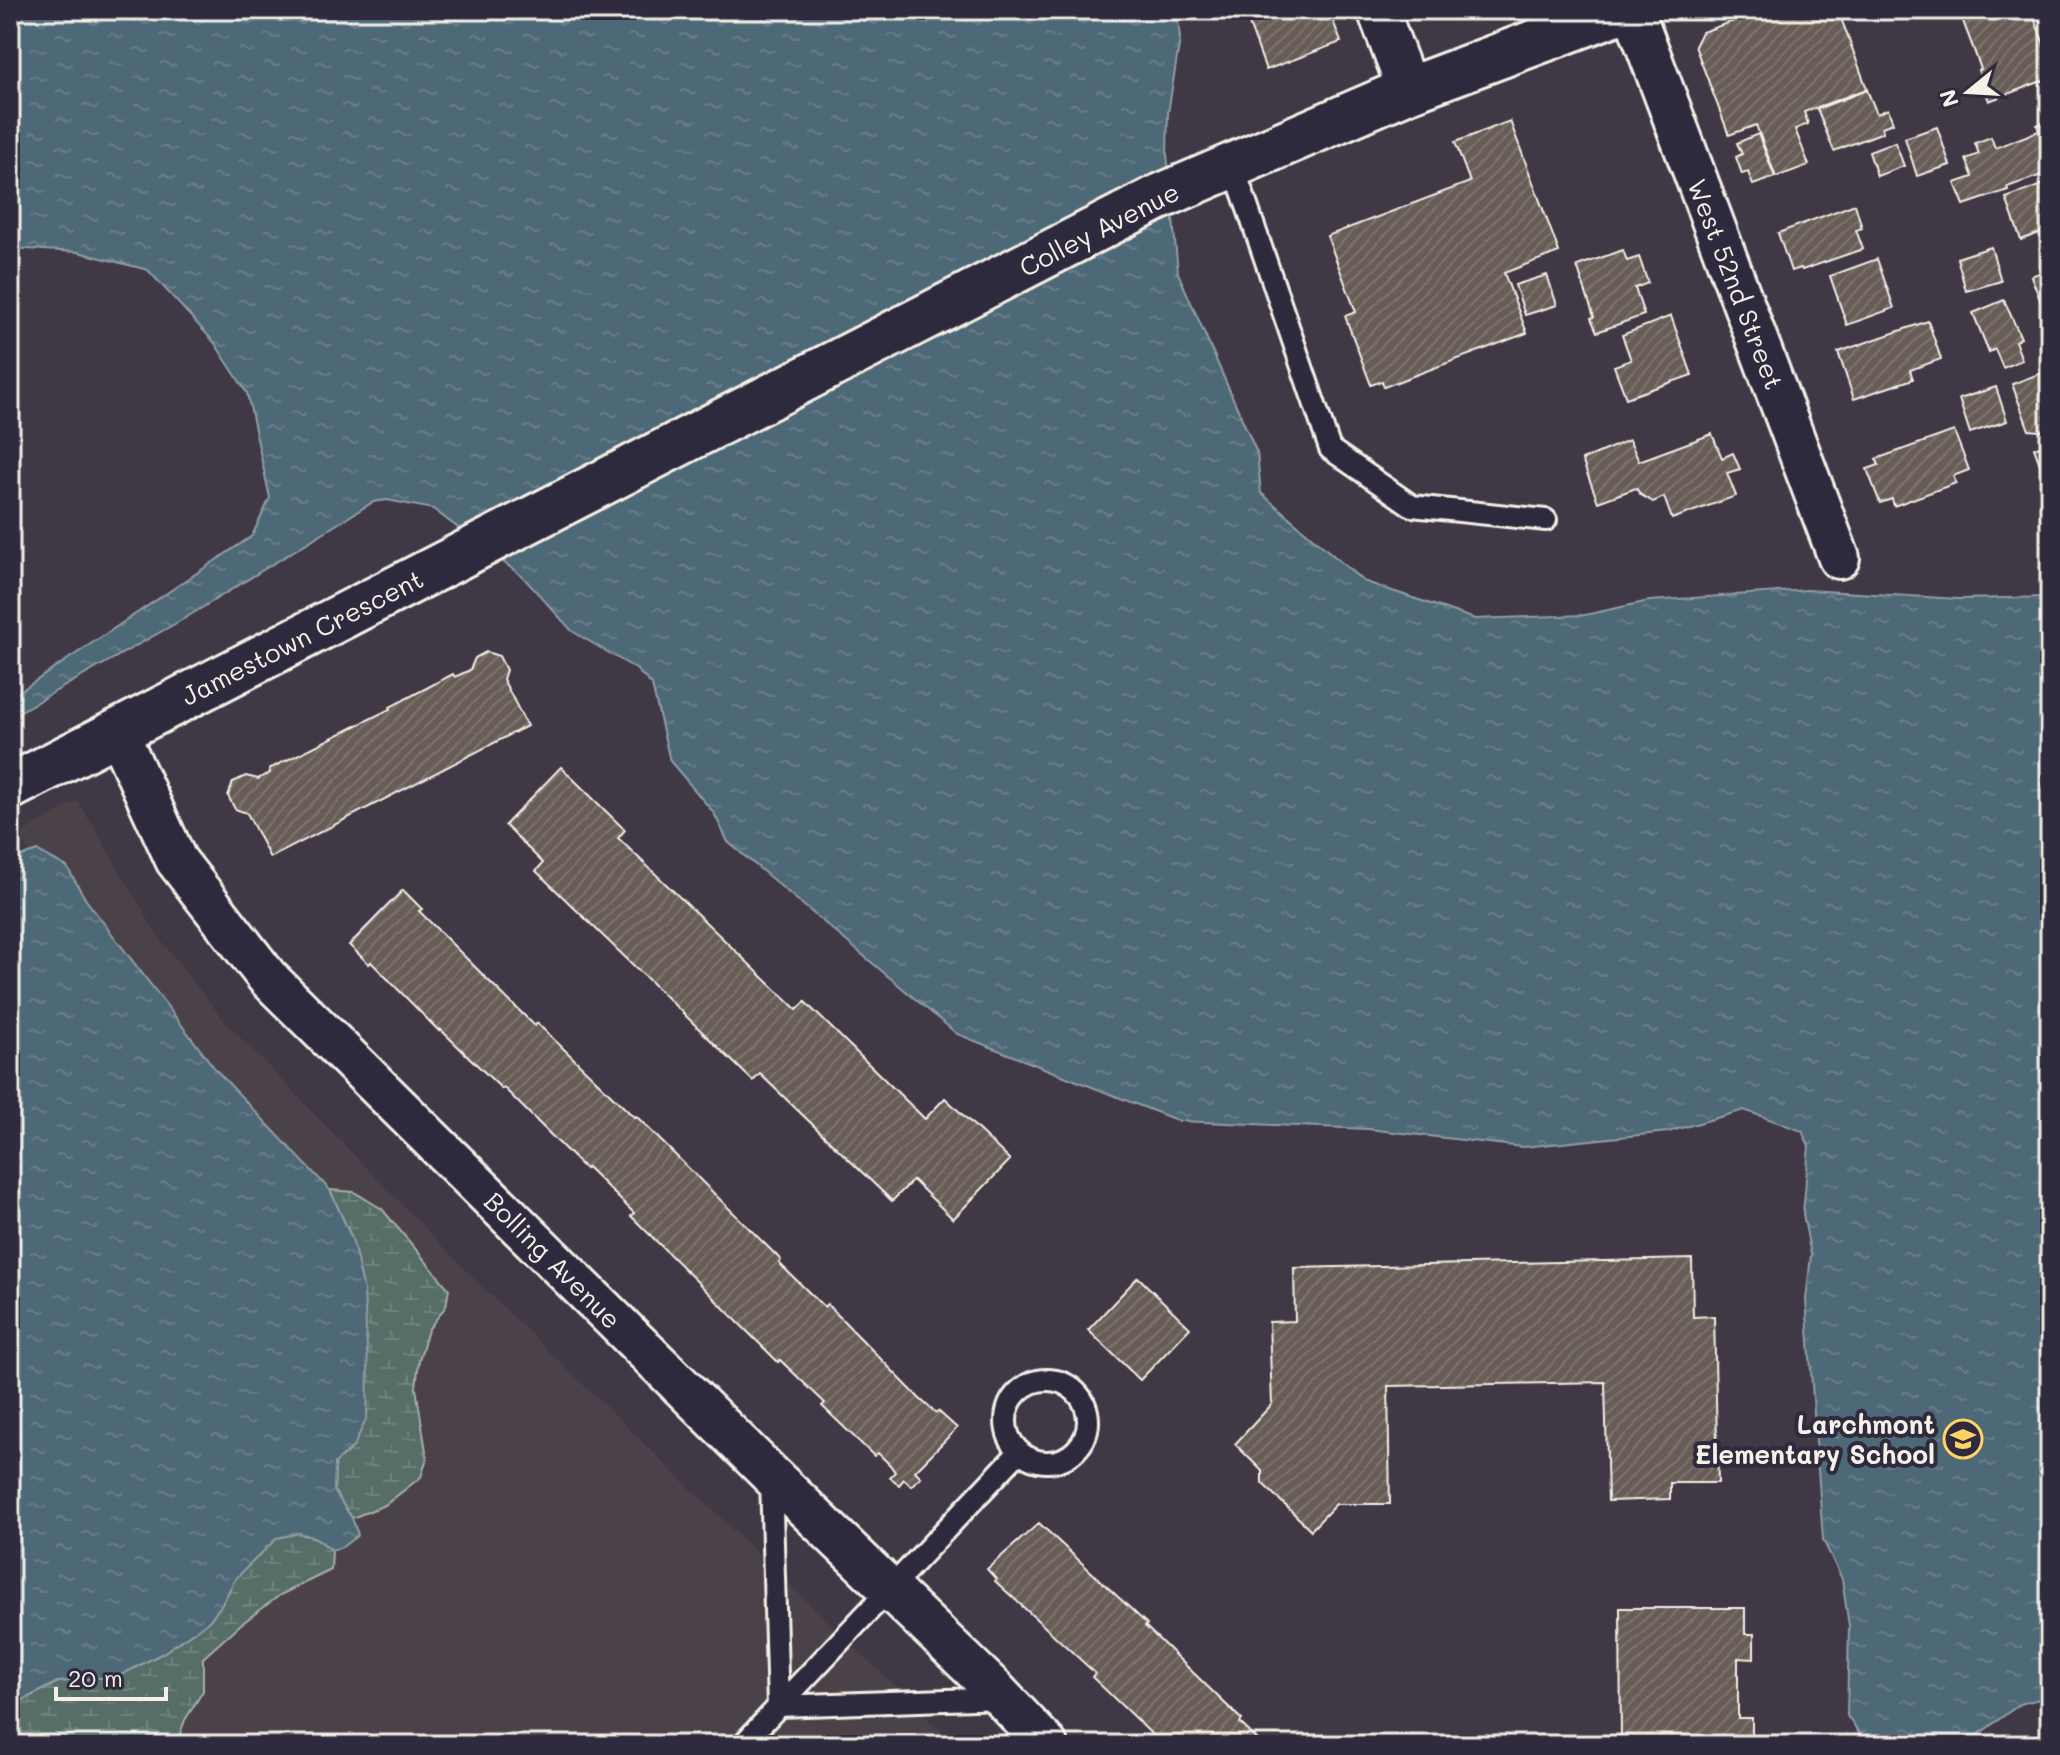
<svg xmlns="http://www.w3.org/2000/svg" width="2060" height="1755" viewBox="0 0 2060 1755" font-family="Mali,sans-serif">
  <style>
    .built { fill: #4c434a }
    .wetland { fill: url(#wetland-marsh); stroke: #a6afa8; stroke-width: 2 }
    .water { fill: url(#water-ripples); stroke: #909ea4; stroke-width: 2 }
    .building { fill: url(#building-hatch); stroke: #f4f1e8; stroke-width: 2 }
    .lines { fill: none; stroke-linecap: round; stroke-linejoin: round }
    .service-casing { stroke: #f4f1e8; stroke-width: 26 }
    .minor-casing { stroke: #f4f1e8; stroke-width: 46 }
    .secondary-casing { stroke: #f4f1e8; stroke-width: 50 }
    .service { stroke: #2f2a3d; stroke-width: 20 }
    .minor { stroke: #2f2a3d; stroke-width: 40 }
    .secondary { stroke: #2f2a3d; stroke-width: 44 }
    .labels { text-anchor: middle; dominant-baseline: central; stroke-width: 8; stroke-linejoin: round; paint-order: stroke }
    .street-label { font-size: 26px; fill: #f4f1e8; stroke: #2f2a3d }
    .poi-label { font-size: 26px; font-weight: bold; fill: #f4f1e8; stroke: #2f2a3d; text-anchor: end }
  </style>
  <defs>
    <pattern id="wetland-marsh" width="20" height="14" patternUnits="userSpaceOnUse" patternTransform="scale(2)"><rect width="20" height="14" fill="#576d67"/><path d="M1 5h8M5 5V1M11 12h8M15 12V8" fill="none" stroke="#70827d"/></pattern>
    <pattern id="water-ripples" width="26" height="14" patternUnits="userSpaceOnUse" patternTransform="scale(2)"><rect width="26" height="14" fill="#4e6777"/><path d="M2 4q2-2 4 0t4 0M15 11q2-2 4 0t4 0" fill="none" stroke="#687d8a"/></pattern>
    <pattern id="building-hatch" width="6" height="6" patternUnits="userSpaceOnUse" patternTransform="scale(2)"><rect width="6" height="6" fill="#675b57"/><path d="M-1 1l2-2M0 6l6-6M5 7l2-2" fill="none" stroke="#7d736f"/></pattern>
  </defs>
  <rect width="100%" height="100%" fill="#403945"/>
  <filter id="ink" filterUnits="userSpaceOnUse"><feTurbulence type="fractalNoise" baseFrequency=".0125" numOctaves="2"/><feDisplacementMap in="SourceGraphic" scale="16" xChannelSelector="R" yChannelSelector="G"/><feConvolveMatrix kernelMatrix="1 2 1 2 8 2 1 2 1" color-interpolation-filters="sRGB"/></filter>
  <g filter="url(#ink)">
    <path class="built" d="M78,801L159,938L225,1022L477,1282L955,1745H10V1406L104,1017L20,834Z"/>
    <g class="wetland">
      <path d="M330,1190L354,1192L382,1209L449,1289L446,1306L428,1330L419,1360L416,1388L427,1458L421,1477L385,1505L352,1518L334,1491L335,1463L354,1446L352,1239Z"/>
      <path d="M299,1533L316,1538L332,1550L331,1570L280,1595L241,1624L203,1658V1691L185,1720L176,1745H10V1707L58,1682L119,1676L163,1653L209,1621L222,1604L235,1579L277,1537Z"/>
    </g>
    <g class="water">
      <path d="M10,10H1177L1180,39L1168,113L1167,154L1178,273L1257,453L1261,493L1363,581L1475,619L1585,615L1649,601L1807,590L1959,599L2050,597V1705L2039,1699L2020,1704L1964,1745H1860L1859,1733L1847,1716L1849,1626L1842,1579L1823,1540L1806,1300L1811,1255L1803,1214L1809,1146L1802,1131L1744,1110L1668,1132L1523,1147L1368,1129L1179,1121L957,1034L728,842L714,813L670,761L652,685L636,669L572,631L523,577L433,509L387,500L373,502L187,617L10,717V698L252,536L270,498L247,393L214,342L148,270L78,252L10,248Z"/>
      <path d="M38,851L67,867L86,900L216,1070L330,1190L352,1239L364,1290L368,1370L367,1417L354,1446L335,1463L334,1491L352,1518L358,1535L342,1547L332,1550L316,1538L299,1533L277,1538L235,1579L222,1604L209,1621L163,1653L119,1676L57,1682L10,1707V860Z"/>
    </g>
    <g class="building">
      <path d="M1244,10H1329L1341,42L1266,70Z"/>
      <path d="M1765,10H1838L1867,89L1804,112L1808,124L1795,129L1809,165L1776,177L1756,125L1729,135L1695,46L1702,32Z"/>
      <path d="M1969,10H2031L2050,60V78L1989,101L1978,70L1981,69L1960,13Z"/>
      <path d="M1867,90L1877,114L1888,109L1893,123L1882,127L1883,132L1834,151L1817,109Z"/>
      <path d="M2050,120V172L2007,187L2008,190L1964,205L1955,183L1973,177L1966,159L1979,154L1975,143L1991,137L1995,148L2039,131L2037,125Z"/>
      <path d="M1510,121L1559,252L1504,273L1527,333L1384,387L1382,381L1371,385L1345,316L1356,312L1327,236L1470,182L1455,142Z"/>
      <path d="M1937,127L1950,165L1917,176L1905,138Z"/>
      <path d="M1758,134L1775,177L1753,185L1748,172L1742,174L1736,157L1742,154L1737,143Z"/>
      <path d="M1895,142L1904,166L1877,176L1869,152Z"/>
      <path d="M2050,182V229L2021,240L2006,198Z"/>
      <path d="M1855,204L1862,228L1856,230L1863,249L1802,270L1801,268L1791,271L1778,233Z"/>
      <path d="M1991,247L2001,281L1966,291L1957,258Z"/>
      <path d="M1623,250L1627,261L1639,257L1648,283L1635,288L1644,315L1597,332L1591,318L1594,317L1577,266Z"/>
      <path d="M1877,259L1894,308L1847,325L1830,276Z"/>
      <path d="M2050,269V314L2046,315L2031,276Z"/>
      <path d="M1547,275L1557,305L1525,315L1515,285Z"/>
      <path d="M2004,300L2021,338L2015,341L2022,360L2003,368L1995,349L1989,352L1973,313Z"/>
      <path d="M1671,316L1692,375L1626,398L1614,366L1631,360L1622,335Z"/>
      <path d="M1928,321L1941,359L1910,370L1913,379L1854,399L1838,352Z"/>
      <path d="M2047,371L2050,380V432L2029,430L2012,384Z"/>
      <path d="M1996,387L2007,421L1970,433L1959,399Z"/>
      <path d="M1954,431L1969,470L1953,476L1956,483L1894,506L1892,499L1880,503L1867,469L1879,465L1876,459Z"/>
      <path d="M1712,434L1722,458L1733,453L1740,469L1727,473L1736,496L1672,519L1664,497L1653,502L1641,495L1636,488L1598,502L1582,460L1629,440L1639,461Z"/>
      <path d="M2050,442V479L2045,478L2034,448Z"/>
      <path d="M486,652L499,656L506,670L503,679L527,726L270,858L247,813L235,809L228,796L233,782L246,776L258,779L270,773L269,769L390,709V707L453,674L455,677L470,670L475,658Z"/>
      <path d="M561,767L625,830L618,838L797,1010L805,1002L925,1119L945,1098L1010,1160L953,1219L913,1180L892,1201L760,1074L753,1081L536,871L543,863L505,825Z"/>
      <path d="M403,890L422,909L419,911L488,980L535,1026L537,1023L634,1117L636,1116L781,1260L779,1263L824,1307L827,1304L921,1400L936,1413L938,1411L957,1428L915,1471L921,1477L911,1486L904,1479L899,1485L890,1477L895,1472L890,1465L878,1453L874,1456L822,1406L825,1403L780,1360L778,1362L631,1216L634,1213L587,1167L585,1169L504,1088L502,1089L440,1029L439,1031L371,962L369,964L349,945Z"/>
      <path d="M1692,1259L1693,1317L1714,1316L1718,1483H1670V1499L1608,1501L1605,1382L1388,1386L1390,1504H1336L1311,1530L1262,1483V1471L1235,1444L1272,1404L1269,1322L1295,1321L1294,1268Z"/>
      <path d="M1138,1277L1190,1328L1140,1380L1088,1330Z"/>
      <path d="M1039,1523L1147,1624L1145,1626L1242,1720L1240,1723L1263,1745H1163L1092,1677L1095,1673L995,1581L996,1579L987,1569Z"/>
      <path d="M1620,1608H1745V1634H1754V1659L1738,1658V1718H1752V1744L1621,1745Z"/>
    </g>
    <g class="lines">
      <g class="service-casing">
        <g id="service">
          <path d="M1233,165L1330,449L1412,506L1546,520"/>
          <circle cx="1047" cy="1421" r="41"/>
          <path d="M771,1479L778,1706L1002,1698"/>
          <path d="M742,1745L1019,1452"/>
        </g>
      </g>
      <g class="minor-casing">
        <g id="minor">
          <path d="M1378,10L1408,90"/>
          <path d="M1633,10L1839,558"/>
          <path d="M117,731L176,860L267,977L771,1475L994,1689L1047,1745"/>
        </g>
      </g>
      <g class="secondary-casing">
        <path id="secondary" d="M10,787L1157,198L1408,90L1622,10"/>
      </g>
      <use href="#service" class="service"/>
      <use href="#minor" class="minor"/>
      <use href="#secondary" class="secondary"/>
    </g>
  </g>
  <defs>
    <g id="school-ring" transform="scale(2)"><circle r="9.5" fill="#2f2a3d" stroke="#ffd166" stroke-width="1.5"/><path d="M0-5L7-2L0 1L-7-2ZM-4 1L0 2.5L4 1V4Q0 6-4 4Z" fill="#ffd166"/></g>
  </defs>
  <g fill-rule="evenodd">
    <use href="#school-ring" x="1963" y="1439"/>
  </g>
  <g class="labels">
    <g class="street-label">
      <text transform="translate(1099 229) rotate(-27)">Colley Avenue</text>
      <text transform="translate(1736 284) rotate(69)">West 52nd Street</text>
      <text transform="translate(302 637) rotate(-27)">Jamestown Crescent</text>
      <text transform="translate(553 1260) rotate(45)">Bolling Avenue</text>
    </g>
    <g class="poi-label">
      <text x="1935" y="1424">Larchmont<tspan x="1935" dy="30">Elementary School</tspan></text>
    </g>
  </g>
  <rect width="2060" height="1755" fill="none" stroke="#2f2a3d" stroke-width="40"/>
  <rect x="20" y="20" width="2020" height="1715" fill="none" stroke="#f4f1e8" stroke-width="3" filter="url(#ink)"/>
  <g transform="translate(1968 92) rotate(252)" stroke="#2f2a3d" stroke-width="6" paint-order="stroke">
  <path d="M0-6L14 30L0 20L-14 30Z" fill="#f4f1e8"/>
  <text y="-12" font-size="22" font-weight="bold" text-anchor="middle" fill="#f4f1e8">N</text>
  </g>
  <path d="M56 1687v12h110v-12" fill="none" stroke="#f4f1e8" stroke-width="4"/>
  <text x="68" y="1687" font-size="24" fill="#f4f1e8" stroke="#2f2a3d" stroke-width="6" paint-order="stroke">20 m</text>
</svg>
